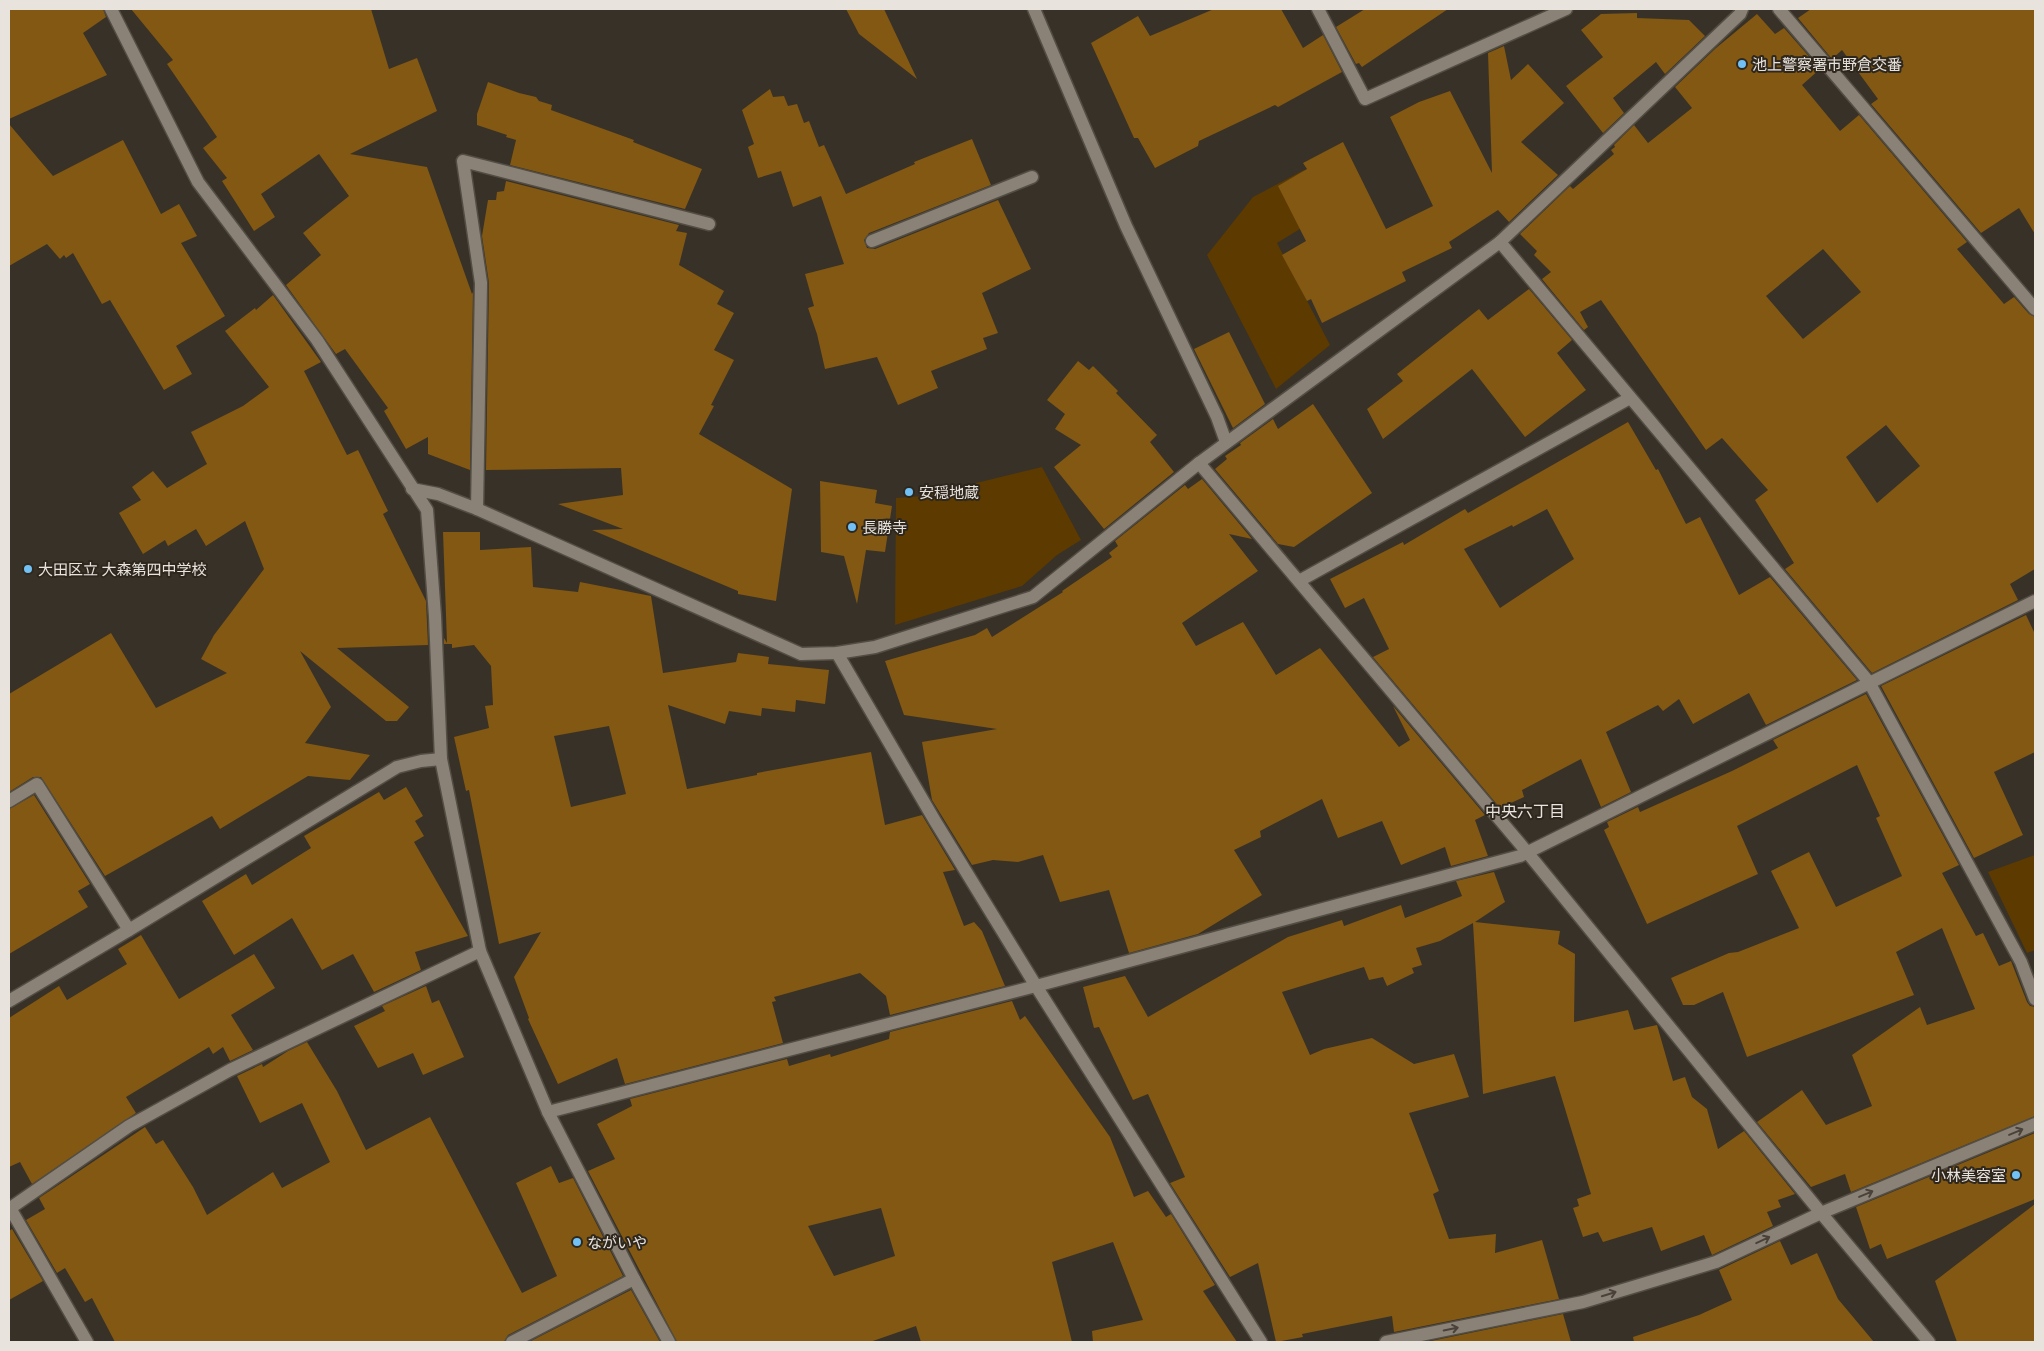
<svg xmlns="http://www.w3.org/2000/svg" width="2044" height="1351" viewBox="0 0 2044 1351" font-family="'Archivo Narrow','Noto Sans JP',sans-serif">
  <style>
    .green { fill: #5c3a00 }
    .building { fill: #825812; fill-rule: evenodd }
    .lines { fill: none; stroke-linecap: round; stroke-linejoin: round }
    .pedestrian-casing { stroke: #534e45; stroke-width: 15 }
    .minor-casing { stroke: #534e45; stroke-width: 15 }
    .pedestrian { stroke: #8b8277; stroke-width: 12 }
    .minor { stroke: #8b8277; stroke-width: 12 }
    .oneway { stroke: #4a4239 }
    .poi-dot { fill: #72c1f5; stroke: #2e271e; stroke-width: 2 }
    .labels { text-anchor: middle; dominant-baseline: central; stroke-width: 4; stroke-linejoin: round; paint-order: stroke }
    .poi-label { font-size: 15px; fill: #e8e3dd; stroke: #2e271e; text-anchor: start }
    .neighbourhood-label { font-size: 16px; fill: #e8e3dd; stroke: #2e271e }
  </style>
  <rect width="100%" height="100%" fill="#383127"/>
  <g class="green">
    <path d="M1304,170L1326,213L1277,243L1330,345L1276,389L1207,255L1253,197Z"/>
    <path d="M1042,467L1081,540L1057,555L1022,586L895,625L896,498L923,496Z"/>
    <path d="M2035,855V950L2027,953L1988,872Z"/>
  </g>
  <g class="building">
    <path d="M9,9H103L106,17L83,33L107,75L9,119Z"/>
    <path d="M131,9H371L389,69L417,58L437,111L350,154L427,167L472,294L473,292L470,470L428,454V437L406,449L384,411L388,408L345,349L336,354L286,285L321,255L303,233L349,196L319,154L261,194L275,217L254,231L222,181L227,178L203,148L217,137L167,64L173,60Z"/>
    <path d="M846,9H884L917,79L859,34Z"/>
    <path d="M1214,9H1281L1303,48L1323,35L1342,72L1278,107L1275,105L1199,141L1198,146L1155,168L1138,138H1134L1091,43L1138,16L1150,36Z"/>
    <path d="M1365,9H1448L1362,67L1359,63L1356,64L1336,27Z"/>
    <path d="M1811,9H2035V234L2019,208L1981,233L1871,104L1878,99L1842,50L1832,59L1798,18Z"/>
    <path d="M1637,13V18L1689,20L1705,36L1665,74L1656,62L1613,98L1624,113L1603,133L1566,86L1603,57L1581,30L1601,14Z"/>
    <path d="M1757,14L1775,34L1784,28L1820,69L1802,85L1840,131L1859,115L1967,242L1957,249L2004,304L2014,297L2029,314L2035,317V569L2010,584L2018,600L1872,673L1785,569L1794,563L1755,500L1768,490L1722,438L1706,450L1601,300L1580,312L1588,327L1584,330L1542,279L1551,272L1534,255L1537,251L1520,234L1570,186L1573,189L1614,154L1611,150L1615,147L1614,145L1634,125L1648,143L1692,108L1675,87L1716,48ZM1823,249L1861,292L1803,339L1766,296ZM1886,425L1920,466L1877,503L1846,457Z"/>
    <path d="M1504,46L1511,80L1528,64L1564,103L1521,142L1558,175L1509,222L1498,210L1449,242L1452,248L1402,272L1406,281L1322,323L1311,299L1307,301L1282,255L1306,241L1278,186L1307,169L1303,163L1343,142L1386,229L1433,206L1390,117L1419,102L1450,91L1492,173L1488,53Z"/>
    <path d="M488,82L519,93L536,97L539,101L552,105L551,110L634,140L633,142L702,169L685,209L510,165L516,140L506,137L507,135L477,125V114Z"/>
    <path d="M770,89L773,97L784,96L788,106L797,104L804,123L809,121L819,147L824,145L846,194L915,164L914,162L972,139L991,185L869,233L864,240L867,248L875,249L998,200L1031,269L982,293L998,333L983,338L987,349L931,371L938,388L898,405L877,357L825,369L817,334L808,308L814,306L805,274L844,264L821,196L793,207L781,171L758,178L748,147L754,144L742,110Z"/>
    <path d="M9,124L53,176L123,140L161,214L179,204L197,236L181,243L225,316L176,346L192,374L164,390L110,300L102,304L73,253L66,258L64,255L60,259L47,244L9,266Z"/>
    <path d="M506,181L679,225L676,231L687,233L679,265L724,291L717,304L734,313L714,350L734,360L711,405L714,406L699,434L792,489L776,601L738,594V591L592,530L623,529L558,504L623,495L621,468L486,470L489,283L482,236L488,200H496L497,192L504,191Z"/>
    <path d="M1529,289L1572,340L1557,353L1586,390L1525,437L1472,369L1383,439L1367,409L1403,381L1397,374L1479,309L1488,320Z"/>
    <path d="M273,295L321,362L304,371L347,455L358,450L388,511L383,514L426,601L428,645L337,648L409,707L397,721H386L300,651L331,707L305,743L370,755L350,780L308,776L220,829L212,816L105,876L41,777H33L9,792V694L111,633L156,708L227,673L201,659L214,635L264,569L245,521L206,546L196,529L168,546L165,540L143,554L119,513L141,500L132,487L153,471L167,488L207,464L191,432L243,406L269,387L225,331L255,308L256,310Z"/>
    <path d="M1229,332L1265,404L1233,428L1194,349Z"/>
    <path d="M1078,361L1089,370L1093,366L1118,391L1116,393L1157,435L1150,442L1174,472L1104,529L1054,467L1081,445L1055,429L1065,414L1047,400Z"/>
    <path d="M1313,404L1372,493L1294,547L1278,544L1215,469L1227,459L1225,456L1241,445L1240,443L1273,419L1278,429Z"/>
    <path d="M1628,422L1656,470L1658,469L1686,524L1700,517L1739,595L1770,577L1857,680L1766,725L1749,693L1693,724L1679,699L1663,711L1658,705L1606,732L1631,792L1601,807L1581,759L1522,790L1524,797L1500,808L1373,657L1389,649L1364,598L1345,608L1330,579L1403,542L1404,545L1465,509L1468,513ZM1547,509L1574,559L1500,608L1464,549L1512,525L1513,527Z"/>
    <path d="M1202,479L1252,539L1229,534L1258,571L1182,623L1196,646L1243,622L1276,675L1320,648L1399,747L1410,740L1393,706L1485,815L1475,820L1488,856L1451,866L1445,847L1401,865L1382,821L1338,838L1322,799L1260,831L1261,837L1234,850L1262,895L1198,934L1129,953L1109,890L1060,902L1043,855L1018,862L993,860L972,865L932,800L922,742L997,729L904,715L885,661L975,635L987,628L992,637L1063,592L1062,591L1112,557L1109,553L1118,546L1115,541L1185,485L1188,489Z"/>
    <path d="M820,481L877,490L875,503L892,506L885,552L866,550L857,604L844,556L821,552Z"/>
    <path d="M443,532H480V550L531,547L533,587L578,592L580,582L651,596L663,673L736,662L738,653L769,657L768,664L829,670L825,704L796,700L795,712L762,708L761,716L729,711L725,724L668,705L687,789L757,775V773L871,752L885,825L922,815L955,870L943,872L964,926L974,922L982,931L1005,986L890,1015L886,996L860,973L774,997L776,1001L772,1002L783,1043L625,1084L617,1058L558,1084L528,1019L529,1018L514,977L541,932L499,944L469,790L466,791L454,737L489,728L485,706L493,705L491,666L474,645L452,648V644H444V638L447,643ZM609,726L626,794L571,807L554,736Z"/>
    <path d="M2026,615L2035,634V752L1994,772L2023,835L1974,858L1881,686Z"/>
    <path d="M1866,694L1959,865L1942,873L1976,936L1983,933L1999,966L2011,961L2027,1002L2030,1006L2035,1007V1116L1851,1192L1845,1174L1811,1187L1757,1122L1802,1090L1826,1125L1872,1106L1852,1055L1920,1007L1927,1025L1975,1009L1942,928L1896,952L1914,995L1747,1057L1723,992L1694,1005H1683L1671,978L1729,953L1738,952L1799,928L1771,871L1809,852L1836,907L1902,876L1876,818L1880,816L1857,765L1737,826L1758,874L1647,924L1604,830L1609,827L1607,822L1638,807L1640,812L1732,771L1778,748L1773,740Z"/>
    <path d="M406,787L423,816L415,821L424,836L414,842L468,936L415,952L421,970L374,992L353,954L322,970L292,918L234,955L202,901L246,874L252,885L311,848L304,836L379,792L384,800Z"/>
    <path d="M34,795L90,884L78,891L88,907L9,954V809Z"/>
    <path d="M1494,872L1505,902L1475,922L1560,931L1558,944L1575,954L1574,1022L1628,1010L1634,1030L1657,1025L1673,1081L1685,1077L1692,1097L1707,1109L1718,1149L1744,1131L1795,1194L1778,1200L1781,1207L1767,1212L1773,1226L1712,1255L1704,1235L1661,1251L1652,1227L1603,1242L1598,1232L1583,1237L1573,1208L1579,1206L1577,1199L1591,1194L1555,1076L1483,1094L1473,923L1440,941L1416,948L1422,965L1412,968L1414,973L1387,986L1383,977L1369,980L1364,967L1282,992L1310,1055L1324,1049L1372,1038L1414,1064L1454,1054L1469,1097L1409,1113L1439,1191L1433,1194L1449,1239L1496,1234L1495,1253L1542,1240L1559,1299L1394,1332L1392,1316L1302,1334L1303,1337L1276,1342L1258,1263L1230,1277L1170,1183L1185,1177L1148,1094L1133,1100L1099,1027L1094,1028L1083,987L1125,976L1148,1017L1288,937L1342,920L1344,926L1401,905L1405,918L1462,896L1456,881Z"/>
    <path d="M141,935L179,999L254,954L275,988L231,1015L253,1050L230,1061L223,1047L213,1054L209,1047L126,1097L136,1113L32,1184L20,1162L9,1167V1018L59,986L67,1000L127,964L118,949Z"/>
    <path d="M426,986L432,1003L439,1000L464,1057L423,1075L413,1053L378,1068L354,1026L385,1011L382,1006Z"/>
    <path d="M1012,1001L1020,1020L1025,1016L1110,1137L1134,1197L1148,1191L1166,1217L1171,1214L1215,1285L1203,1291L1237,1342H1093L1092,1331L1143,1320L1113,1242L1052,1262L1072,1342H921L916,1326L870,1342H677L588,1171L615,1159L597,1124L632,1106L630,1099L787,1059L789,1066L830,1054L831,1057L889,1039L890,1032ZM881,1208L895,1256L834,1276L808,1226Z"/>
    <path d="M307,1042L337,1091L366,1150L430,1117L522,1293L557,1276L516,1183L551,1166L559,1183L573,1178L623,1276L508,1335L504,1342H115L92,1298L85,1302L65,1268L57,1273L26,1220L45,1209L39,1198L145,1127L156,1144L163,1140L193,1187L207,1215L273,1172L282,1188L330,1162L302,1103L260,1123L237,1076L262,1064L263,1067L288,1051Z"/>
    <path d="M2035,1133V1199L1887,1259L1881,1244L1870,1249L1856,1207Z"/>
    <path d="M2035,1204V1342H1957L1935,1281Z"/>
    <path d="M12,1229L43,1281L9,1300V1231Z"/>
    <path d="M1780,1241L1791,1265L1817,1253L1838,1299L1874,1342H1634L1633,1337L1699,1315L1732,1300L1719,1270Z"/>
    <path d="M631,1290L660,1342H529Z"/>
    <path d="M1563,1314L1571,1342H1426Z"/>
  </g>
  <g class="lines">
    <g class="pedestrian-casing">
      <path id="pedestrian" d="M872,241L1032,177"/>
    </g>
    <g class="minor-casing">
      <g id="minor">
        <path d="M111,9L198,182L317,340L427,510L435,616L441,759L480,951L548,1112L634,1279L669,1342"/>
        <path d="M1034,9L1126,226L1217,417L1226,442"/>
        <path d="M1318,9L1365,99L1566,9"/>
        <path d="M1779,9L2035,309"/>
        <path d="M1500,242L1869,682L2021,962L2035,999"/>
        <path d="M1199,463L1527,852L1821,1213L1929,1342"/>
        <path d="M412,489L438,494L477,509L801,654L837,653L875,647L1033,597L1199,463L1500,242L1740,14L1742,9"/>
        <path d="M477,509L481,283L463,161L709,224"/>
        <path d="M1299,581L1630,398"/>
        <path d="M837,653L935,821L1036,986L1261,1342"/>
        <path d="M9,801L37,784L129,930"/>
        <path d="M9,1001L129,930L397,767L421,761L441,759"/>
        <path d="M548,1112L1036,986L1520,856L2035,601"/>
        <path d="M10,1208L87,1342"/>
        <path d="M9,1209L129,1126L230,1070L480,951"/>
        <path d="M512,1342L634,1279"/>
        <path d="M1386,1342L1583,1302L1716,1262L1821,1213L2035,1124"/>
      </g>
    </g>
    <use href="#pedestrian" class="pedestrian"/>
    <use href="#minor" class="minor"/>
  </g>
  <defs><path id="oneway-shaft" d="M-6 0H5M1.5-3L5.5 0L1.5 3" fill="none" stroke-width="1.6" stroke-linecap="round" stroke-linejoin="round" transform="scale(1.25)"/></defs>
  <g class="oneway">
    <use href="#oneway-shaft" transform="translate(2016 1132) rotate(-23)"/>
    <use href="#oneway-shaft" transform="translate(1866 1194) rotate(-23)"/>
    <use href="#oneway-shaft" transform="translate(1763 1240) rotate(-25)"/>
    <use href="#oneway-shaft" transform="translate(1609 1294) rotate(-17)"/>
    <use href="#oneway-shaft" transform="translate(1451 1329) rotate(-12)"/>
  </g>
  <g class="poi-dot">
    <circle cx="1742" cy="64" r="5"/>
    <circle cx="909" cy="492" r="5"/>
    <circle cx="852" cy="527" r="5"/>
    <circle cx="28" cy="569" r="5"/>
    <circle cx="2016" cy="1175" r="5"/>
    <circle cx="577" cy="1242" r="5"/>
  </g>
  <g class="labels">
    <g class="poi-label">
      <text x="1752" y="64">池上警察署市野倉交番</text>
      <text x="919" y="492">安穏地蔵</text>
      <text x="862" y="527">長勝寺</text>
      <text x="38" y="569">大田区立 大森第四中学校</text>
      <text x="2006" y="1175" text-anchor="end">小林美容室</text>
      <text x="587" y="1242">ながいや</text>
    </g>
    <g class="neighbourhood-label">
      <text x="1525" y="811">中央六丁目</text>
    </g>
  </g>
  <rect width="2044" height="1351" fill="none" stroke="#e8e3dd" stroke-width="20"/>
</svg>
